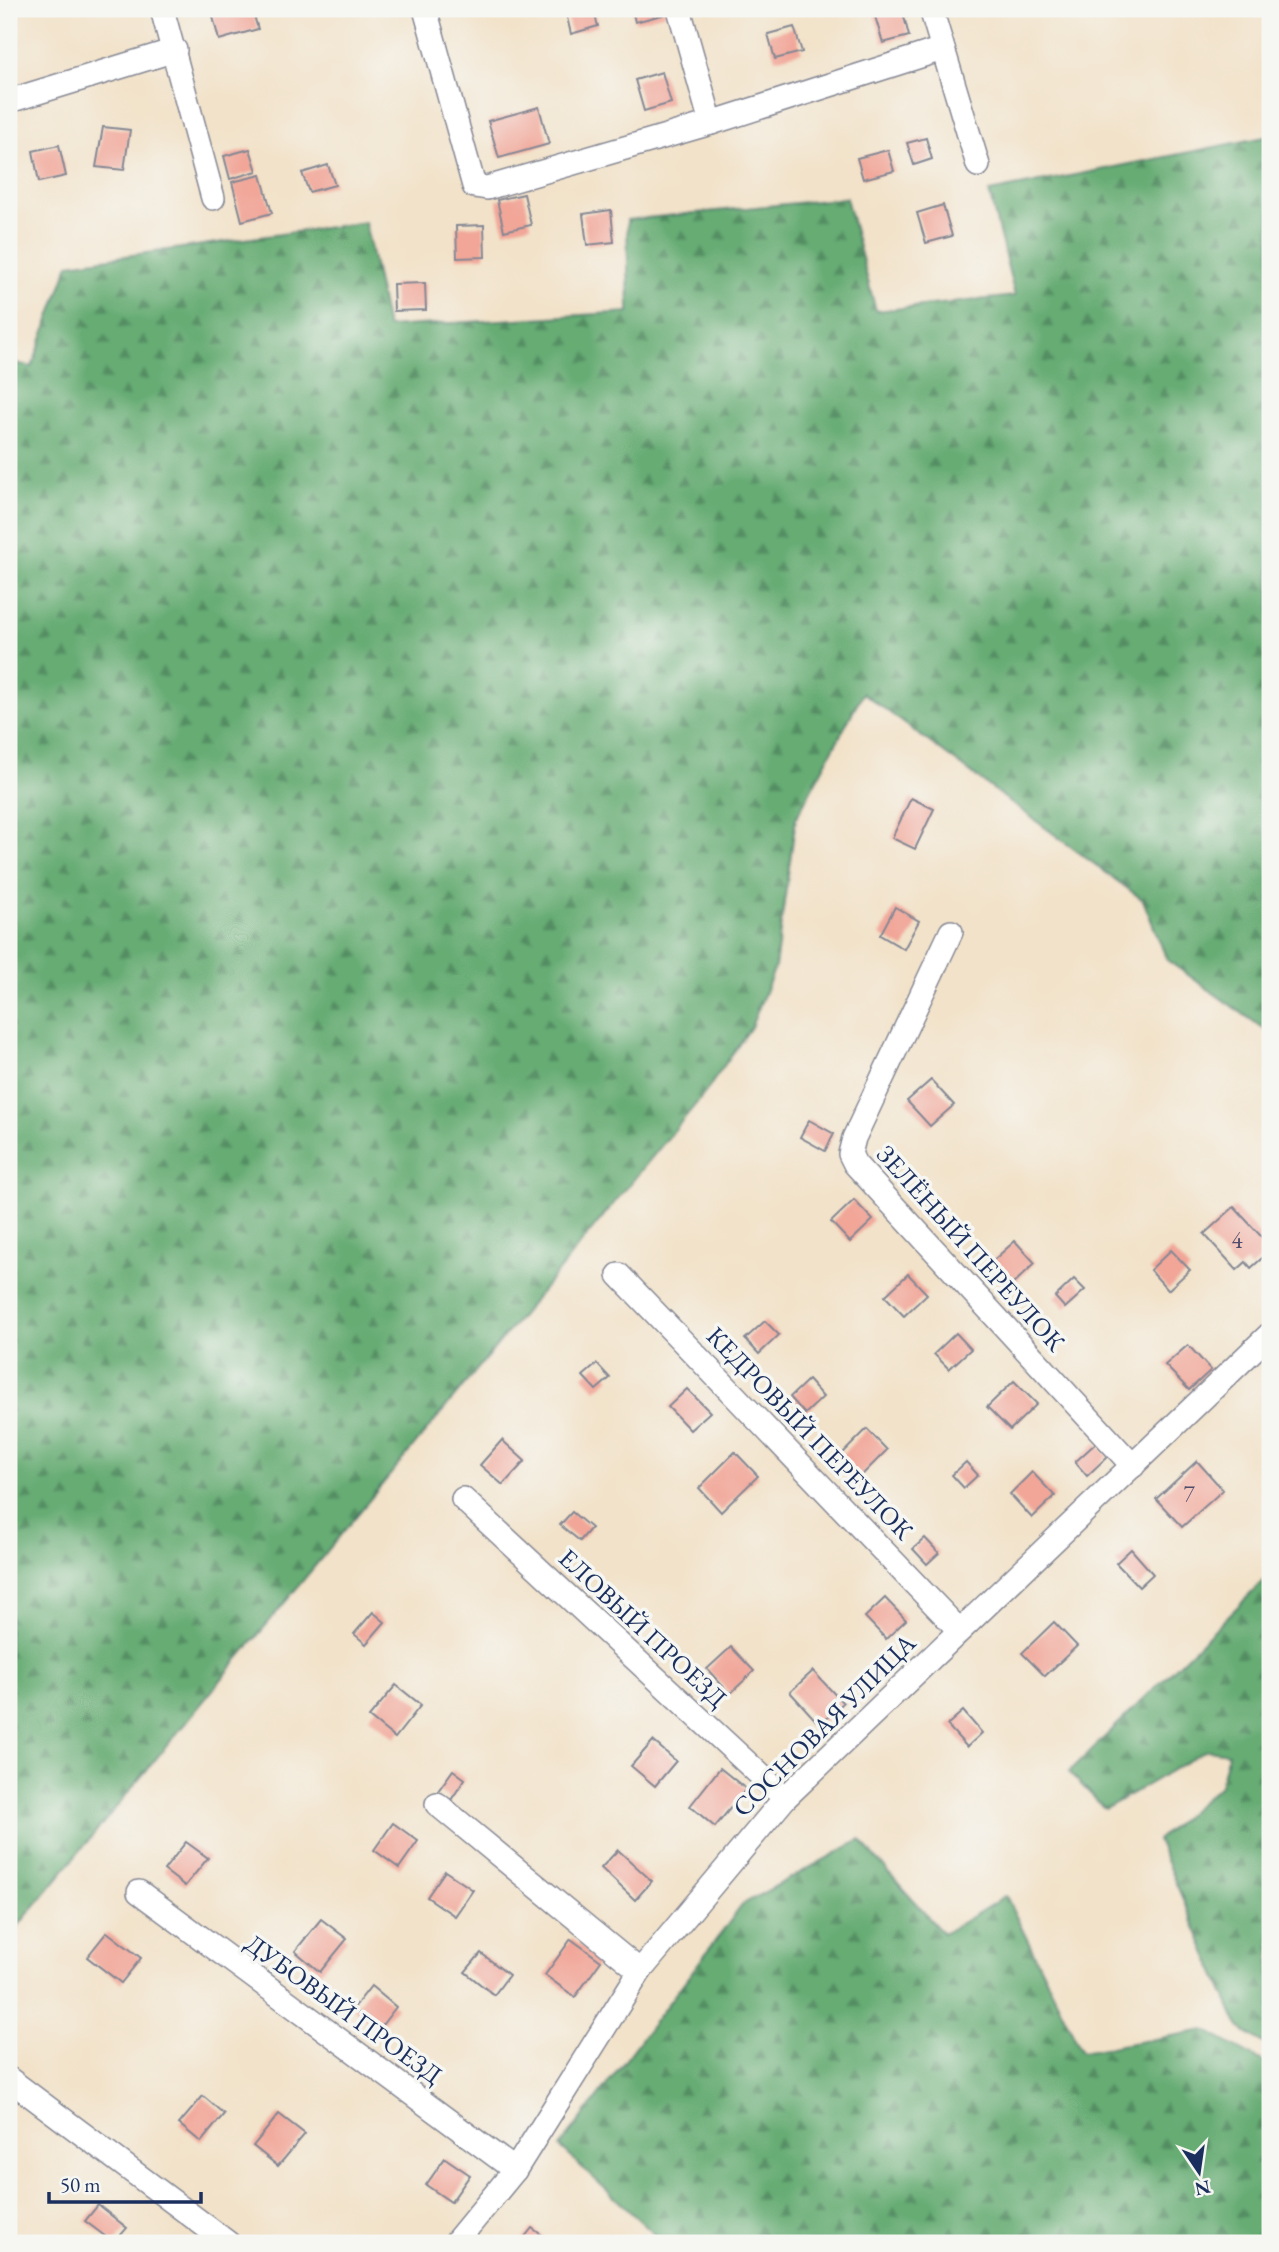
<svg xmlns="http://www.w3.org/2000/svg" width="1279" height="2252" viewBox="0 0 1279 2252" font-family="'EB Garamond',serif">
  <style>
    .forest { fill: url(#forest-firs); stroke: #406e68; stroke-width: 2 }
    .building { fill: #f1a698 }
    .lines { fill: none; stroke-linecap: round; stroke-linejoin: round }
    .minor-casing { stroke: #868894; stroke-width: 26 }
    .minor { stroke: #fff; stroke-width: 23 }
    .labels { text-anchor: middle; dominant-baseline: central; stroke-width: 7; stroke-linejoin: round; paint-order: stroke }
    .number-label { font-size: 23px; fill: #504d6c }
    .street-label { font-size: 26px; fill: #1b2f5e; stroke: #f6f6f2 }
  </style>
  <defs>
    <pattern id="forest-firs" width="22" height="20" patternUnits="userSpaceOnUse" patternTransform="scale(1.75)"><rect width="22" height="20" fill="#66ac73"/><path d="M5 1l3.5 6h-7zM16 11l3.5 6h-7z" fill="#538c62"/></pattern>
  </defs>
  <rect width="100%" height="100%" fill="#f6f6f2"/>
  <filter id="ink" filterUnits="userSpaceOnUse"><feTurbulence type="fractalNoise" baseFrequency=".0143" numOctaves="2"/><feDisplacementMap in="SourceGraphic" scale="14" xChannelSelector="R" yChannelSelector="G"/><feConvolveMatrix kernelMatrix="1 2 1 2 8 2 1 2 1" color-interpolation-filters="sRGB"/></filter>
  <filter id="wash" filterUnits="userSpaceOnUse"><feTurbulence type="fractalNoise" baseFrequency=".00686" numOctaves="4" result="noise"/><feDisplacementMap in="SourceGraphic" scale="28" xChannelSelector="R" yChannelSelector="G"/><feGaussianBlur stdDeviation="1.57" result="paint"/><feColorMatrix in="noise" values="0 0 0 0 0 0 0 0 0 0 0 0 0 0 0 0 0 1.4 0 .05"/><feComposite in="paint" operator="in"/></filter>
  <g filter="url(#wash)">
    <rect width="100%" height="100%" fill="#f2e2c9"/>
    <g class="forest">
      <path d="M1270,136V1033L1167,960L1143,900L863,693L796,818L775,967L751,1027L705,1093L9,1937V361L32,367L69,264L365,222L387,327L629,312L627,220L846,198L876,311L1015,296L989,192Z"/>
      <path d="M1270,1575V2048L1239,2027L1157,1840L1220,1785L1228,1753L1207,1750L1105,1809L1069,1772Z"/>
      <path d="M860,1840L943,1934L1006,1896L1082,2052L1205,2030L1270,2066V2243H664L560,2147L743,1904Z"/>
    </g>
    <g id="blocks">
      <g class="building">
        <path d="M211,9H252L258,29L219,40Z"/>
        <path d="M565,9H593L598,26L571,34Z"/>
        <path d="M632,9H664L666,14L635,22Z"/>
        <path d="M888,9H902L909,36L883,43L874,13Z"/>
        <path d="M794,27L802,52L775,59L768,34Z"/>
        <path d="M662,72L671,103L644,111L635,80Z"/>
        <path d="M539,107L549,144L499,158L488,121Z"/>
        <path d="M103,127L130,130L124,170L96,167Z"/>
        <path d="M926,138L932,159L914,165L907,143Z"/>
        <path d="M59,145L66,176L39,182L33,151Z"/>
        <path d="M250,149L257,171L230,179L224,156Z"/>
        <path d="M888,150L894,171L863,179L857,158Z"/>
        <path d="M328,165L335,185L309,192L302,173Z"/>
        <path d="M261,175L272,213L242,221L232,182Z"/>
        <path d="M524,194L531,225L504,231L497,200Z"/>
        <path d="M943,205L952,236L926,243L917,213Z"/>
        <path d="M611,210L614,242L587,245L583,214Z"/>
        <path d="M484,225L485,257L457,258L456,226Z"/>
        <path d="M425,283L426,310L394,311L393,284Z"/>
        <path d="M911,798L934,809L915,849L892,838Z"/>
        <path d="M895,907L919,921L904,949L880,935Z"/>
        <path d="M931,1080L954,1105L930,1126L907,1101Z"/>
        <path d="M809,1120L834,1134L825,1151L800,1137Z"/>
        <path d="M854,1200L873,1220L850,1242L831,1222Z"/>
        <path d="M1234,1207L1270,1246V1251L1251,1268L1246,1262L1237,1270L1204,1234Z"/>
        <path d="M1015,1241L1035,1263L1009,1288L988,1265Z"/>
        <path d="M1171,1250L1190,1270L1168,1290L1150,1270Z"/>
        <path d="M908,1274L927,1294L904,1316L885,1296Z"/>
        <path d="M1074,1279L1085,1290L1065,1308L1055,1297Z"/>
        <path d="M765,1321L779,1335L759,1354L745,1339Z"/>
        <path d="M956,1333L971,1349L949,1369L934,1354Z"/>
        <path d="M1188,1345L1211,1370L1189,1390L1165,1365Z"/>
        <path d="M597,1364L610,1378L596,1390L583,1376Z"/>
        <path d="M808,1380L823,1397L805,1414L790,1397Z"/>
        <path d="M1014,1381L1037,1404L1010,1430L987,1407Z"/>
        <path d="M687,1389L710,1412L690,1430L668,1407Z"/>
        <path d="M867,1429L887,1450L858,1479L838,1458Z"/>
        <path d="M502,1440L525,1461L503,1485L480,1465Z"/>
        <path d="M1096,1443L1108,1456L1087,1476L1075,1462Z"/>
        <path d="M735,1452L758,1476L721,1512L699,1488Z"/>
        <path d="M1197,1461L1223,1490L1182,1527L1156,1499Z"/>
        <path d="M966,1462L978,1475L964,1488L952,1475Z"/>
        <path d="M1032,1472L1055,1496L1032,1518L1010,1494Z"/>
        <path d="M572,1512L591,1528L580,1541L560,1525Z"/>
        <path d="M925,1538L939,1553L927,1564L913,1549Z"/>
        <path d="M1131,1549L1153,1574L1139,1587L1116,1563Z"/>
        <path d="M885,1598L906,1620L886,1639L865,1617Z"/>
        <path d="M373,1612L385,1622L366,1644L354,1634Z"/>
        <path d="M1054,1622L1077,1646L1045,1676L1022,1653Z"/>
        <path d="M731,1647L754,1671L730,1694L707,1669Z"/>
        <path d="M813,1671L843,1703L820,1725L790,1692Z"/>
        <path d="M396,1685L421,1705L395,1738L369,1717Z"/>
        <path d="M963,1711L982,1733L967,1747L947,1725Z"/>
        <path d="M653,1741L676,1761L655,1786L631,1766Z"/>
        <path d="M720,1768L746,1789L715,1827L690,1806Z"/>
        <path d="M453,1770L465,1779L451,1800L438,1791Z"/>
        <path d="M393,1823L418,1841L399,1868L374,1850Z"/>
        <path d="M186,1842L208,1858L185,1886L164,1870Z"/>
        <path d="M618,1850L652,1881L635,1900L601,1868Z"/>
        <path d="M445,1871L473,1890L455,1916L427,1897Z"/>
        <path d="M321,1919L347,1939L320,1972L295,1951Z"/>
        <path d="M107,1932L141,1958L121,1983L87,1957Z"/>
        <path d="M571,1939L601,1961L575,1997L545,1975Z"/>
        <path d="M481,1953L509,1975L494,1995L465,1972Z"/>
        <path d="M371,1986L396,2007L379,2029L353,2009Z"/>
        <path d="M203,2096L224,2114L201,2142L179,2124Z"/>
        <path d="M279,2114L305,2134L278,2166L253,2146Z"/>
        <path d="M445,2158L470,2175L451,2202L426,2185Z"/>
        <path d="M98,2205L127,2228L114,2243L85,2221Z"/>
        <path d="M532,2228L553,2243H520Z"/>
      </g>
    </g>
  </g>
  <g filter="url(#ink)">
    <use href="#blocks" fill-opacity="0" stroke="#868894" stroke-width="2"/>
    <g class="lines">
      <g class="minor-casing">
        <g id="minor">
          <path d="M162,9L213,198"/>
          <path d="M425,9L474,186L487,188L711,123L942,49"/>
          <path d="M679,9L711,123"/>
          <path d="M931,9L978,165"/>
          <path d="M9,101L175,50"/>
          <path d="M951,932L854,1138L850,1154L855,1164L1133,1466"/>
          <path d="M619,1275L959,1630"/>
          <path d="M463,1499L785,1798"/>
          <path d="M437,1804L640,1971"/>
          <path d="M139,1892L515,2170"/>
          <path d="M9,2079L228,2243"/>
          <path d="M455,2243L515,2170L640,1971L785,1798L1270,1334"/>
        </g>
      </g>
      <use href="#minor" class="minor"/>
    </g>
  </g>
  <g class="labels">
    <g class="number-label">
      <text x="1237" y="1240">4</text>
      <text x="1189" y="1494">7</text>
    </g>
    <g class="street-label">
      <text transform="translate(971 1248) rotate(48)">ЗЕЛЁНЫЙ ПЕРЕУЛОК</text>
      <text transform="translate(810 1433) rotate(46)">КЕДРОВЫЙ ПЕРЕУЛОК</text>
      <text transform="translate(643 1628) rotate(43)">ЕЛОВЫЙ ПРОЕЗД</text>
      <text transform="translate(824 1725) rotate(-45)">СОСНОВАЯ УЛИЦА</text>
      <text transform="translate(344 2009) rotate(36)">ДУБОВЫЙ ПРОЕЗД</text>
    </g>
  </g>
  <rect width="1279" height="2252" fill="none" stroke="#f6f6f2" stroke-width="35"/>
  <g transform="translate(1199 2172) rotate(167)" stroke="#f6f6f2" stroke-width="5" paint-order="stroke">
  <path d="M0-5L12 26L0 18L-12 26Z" fill="#1b2f5e"/>
  <text y="-10" font-size="19" font-weight="bold" text-anchor="middle" fill="#1b2f5e">N</text>
  </g>
  <path d="M49 2192v10h152v-10" fill="none" stroke="#1b2f5e" stroke-width="3.5"/>
  <text x="60" y="2192" font-size="21" fill="#1b2f5e" stroke="#f6f6f2" stroke-width="5" paint-order="stroke">50 m</text>
</svg>
